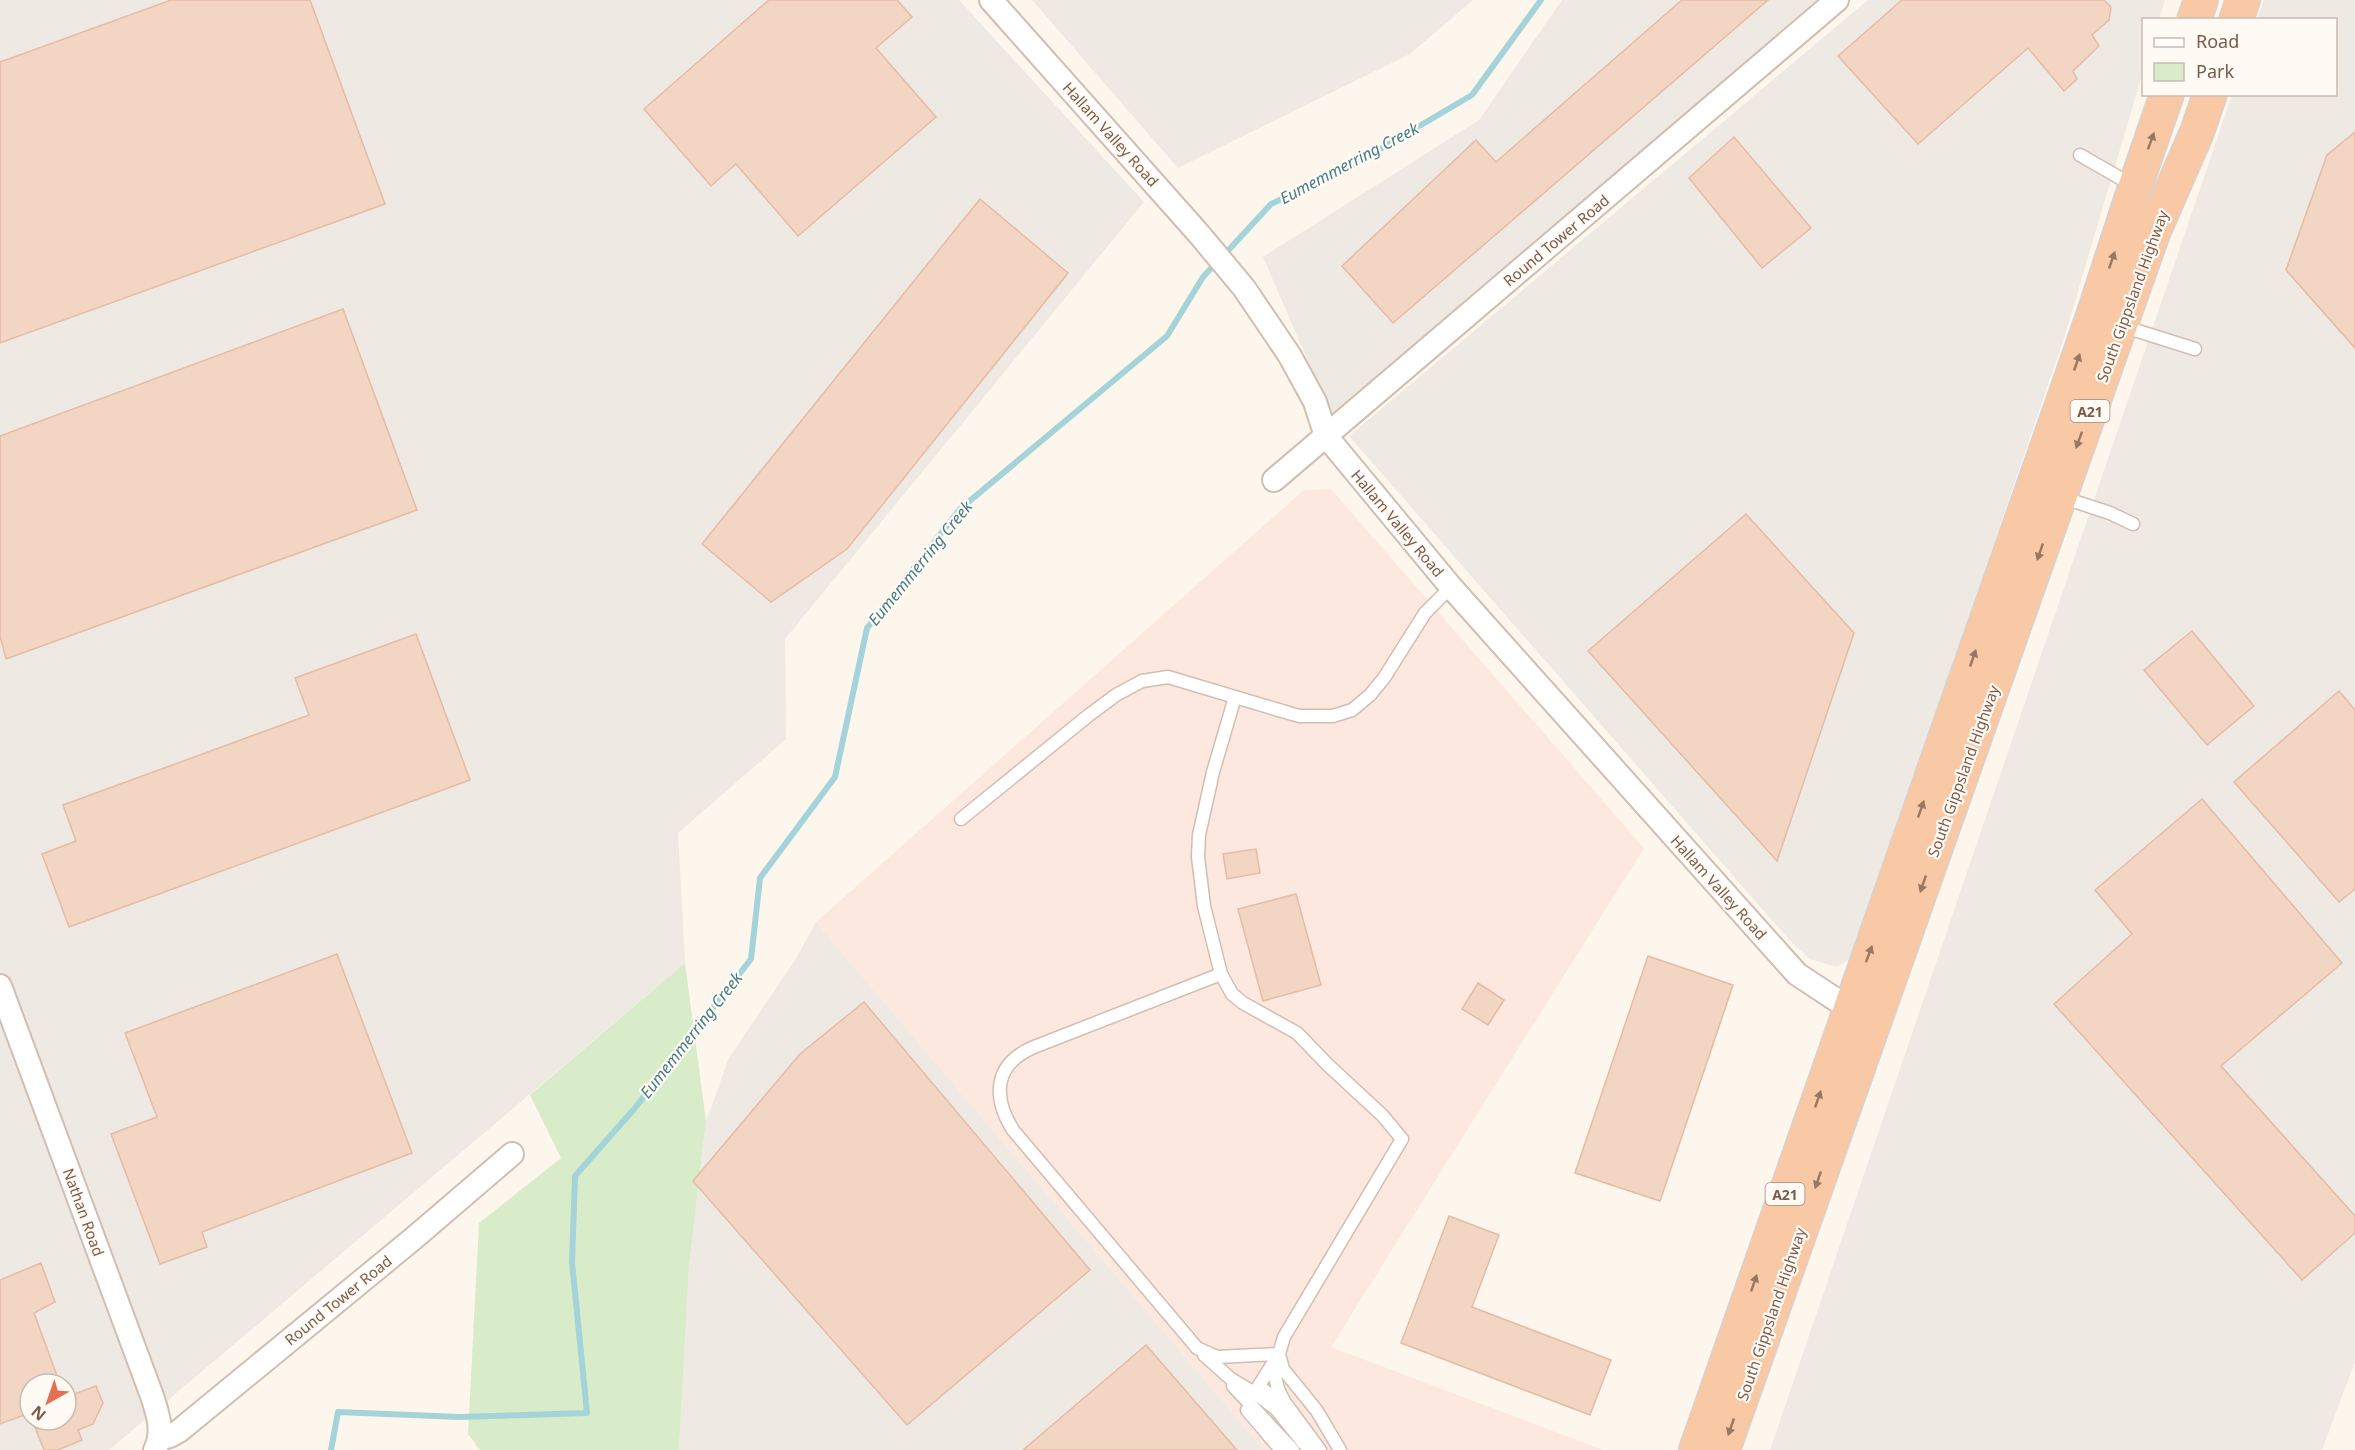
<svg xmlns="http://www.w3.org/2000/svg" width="2355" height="1450" viewBox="0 0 2355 1450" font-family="'Noto Sans',sans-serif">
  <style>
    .commercial { fill: #fde8e0 }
    .industrial { fill: #efe9e4; fill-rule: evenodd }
    .green { fill: #d8ecc9 }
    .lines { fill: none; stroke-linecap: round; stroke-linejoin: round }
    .stream { stroke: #a5d3da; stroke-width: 6 }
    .building { fill: #f3d5c3; stroke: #e6bba3; stroke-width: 1.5 }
    .service-casing { stroke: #d1beb0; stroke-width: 15 }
    .minor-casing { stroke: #d1beb0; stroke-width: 26 }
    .trunk-casing { stroke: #dad1cd; stroke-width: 36 }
    .service { stroke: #fff; stroke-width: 12 }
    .minor { stroke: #fff; stroke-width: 22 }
    .trunk { stroke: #f9c8a4; stroke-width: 33 }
    .oneway { fill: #9a7763 }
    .labels { text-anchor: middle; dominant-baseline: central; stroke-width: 4.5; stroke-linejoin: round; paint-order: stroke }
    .shield { fill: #fffaf3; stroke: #a28b7f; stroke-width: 1.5 }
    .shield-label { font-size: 14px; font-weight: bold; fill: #7a5c4d }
    .street-label { font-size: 15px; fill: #7a5c4d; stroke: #fffaf3 }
    .water-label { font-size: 16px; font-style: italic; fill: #437c86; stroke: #fffaf3 }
  </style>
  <rect width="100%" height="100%" fill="#fdf6ec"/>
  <path class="commercial" d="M1331,489L1644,848L1331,1347L1603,1450H1264L816,922L1304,490Z"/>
  <g class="industrial">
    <path d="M0,0H959L1144,202L785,639L786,739L678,833L685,963L109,1450H0ZM30,1384H66V1420H30Z"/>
    <path d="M1032,0H1473L1410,54L1178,168Z"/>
    <path d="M1562,0H1819L1333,419L1263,257L1479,120Z"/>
    <path d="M1868,0H2165L2159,19L2144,20L2143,72L2064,338L1853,956L1837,967L1810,959L1791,942L1349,436Z"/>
    <path d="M2264,0H2355V1362L2322,1450H1770L2232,95L2336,94V20L2257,19Z"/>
    <path d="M816,922L1264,1450H679L689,1266L706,1121L729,1058L797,957Z"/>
  </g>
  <path class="green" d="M685,963L706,1121L689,1266L679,1450H480L468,1434L479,1223L561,1158L530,1095Z"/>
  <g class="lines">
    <g class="stream">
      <path d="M1223,256L1271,204L1353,165L1472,95L1541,0"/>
      <path d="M331,1450L338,1412L459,1417L587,1413L572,1262L575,1176L635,1108L751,959L760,878L835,777L867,628L960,509L1167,336L1203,277L1216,263"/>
    </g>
  </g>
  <g class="building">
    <path d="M171,0H310L385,204L0,343V62Z"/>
    <path d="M769,0H897L912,17L876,48L936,117L798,236L736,164L711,186L644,109Z"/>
    <path d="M1682,0H1768L1393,323L1342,266L1476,140L1496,162Z"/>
    <path d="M1902,0H2104L2111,7L2109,20L2092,35L2099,46L2073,71L2077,79L2064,91L2028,48L1918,144L1838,56Z"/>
    <path d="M2355,132V348L2286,270L2327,155Z"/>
    <path d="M1734,137L1811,228L1762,268L1689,178Z"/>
    <path d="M980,199L1068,273L847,549L771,602L702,544Z"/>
    <path d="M343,309L417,510L6,659L0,636V436Z"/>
    <path d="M1746,514L1854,633L1777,861L1588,651Z"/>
    <path d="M2192,631L2254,706L2207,745L2144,670Z"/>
    <path d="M416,634L470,780L69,927L42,854L76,841L63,805L309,715L295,678Z"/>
    <path d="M2339,691L2355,710V889L2339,902L2234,782Z"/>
    <path d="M2202,799L2342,963L2221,1066L2355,1216V1233L2302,1280L2054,1004L2132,934L2095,890Z"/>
    <path d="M1256,849L1260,873L1227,879L1223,854Z"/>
    <path d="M1296,894L1321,985L1263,1001L1238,909Z"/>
    <path d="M337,954L412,1153L202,1232L207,1247L160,1264L111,1134L157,1117L125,1033Z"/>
    <path d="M1648,956L1733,985L1660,1201L1575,1173Z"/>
    <path d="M1478,983L1504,1000L1488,1025L1462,1009Z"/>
    <path d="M864,1002L1090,1270L907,1425L693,1181L800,1054Z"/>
    <path d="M1449,1216L1499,1235L1472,1307L1611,1360L1590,1415L1401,1343Z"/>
    <path d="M41,1263L55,1302L34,1313L60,1384H30V1413L0,1424V1280Z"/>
    <path d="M1146,1345L1237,1450H1023Z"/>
    <path d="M96,1386L103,1403L93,1424L78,1430L82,1440L58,1450H44L32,1420H66V1397Z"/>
  </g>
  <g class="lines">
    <g class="service-casing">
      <g id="service">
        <path d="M2080,155L2134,186"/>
        <path d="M2122,326L2195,349"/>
        <path d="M2061,497L2110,513L2133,524"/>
        <path d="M1235,697L1213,772L1199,835L1198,857L1204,906L1221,974L1232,994L1243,1003L1297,1033L1328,1065L1383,1116L1402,1139L1284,1337L1279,1354L1283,1369L1317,1411L1340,1450"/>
        <path d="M961,819L1089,715L1116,695L1142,681L1168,677L1299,716H1333L1352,710L1370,695L1384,678L1425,613L1451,587"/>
        <path d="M1221,974L1034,1047C994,1064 992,1096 1013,1130L1197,1348L1217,1357L1279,1354"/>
        <path d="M1204,1355L1231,1379L1256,1394L1276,1409L1309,1450"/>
        <path d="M1277,1361C1273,1375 1276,1388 1284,1401"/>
        <path d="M1233,1386L1293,1450"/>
        <path d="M1262,1389L1286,1404L1320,1450"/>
        <path d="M1256,1394L1258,1387L1279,1354"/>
        <path d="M1247,1410L1281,1450"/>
      </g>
    </g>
    <g class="minor-casing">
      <g id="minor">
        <path d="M991,0L1199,234L1244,288L1290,356L1315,402L1326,436L1451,587L1797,974L1850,1009"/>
        <path d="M1274,480L1837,0"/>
        <path d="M0,986L152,1396C158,1414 164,1432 155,1450"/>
        <path d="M159,1439L170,1436L179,1431L414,1238L512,1154"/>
      </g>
    </g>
    <g class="trunk-casing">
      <g id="trunk">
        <path d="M2194,20L2201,0"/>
        <path d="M2236,20L2243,0"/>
        <path d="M1696,1450L2093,316L2135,187L2167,94"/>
        <path d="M1723,1450L2153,233L2197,132L2210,94"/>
      </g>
    </g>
    <use href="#service" class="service"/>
    <use href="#minor" class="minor"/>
    <use href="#trunk" class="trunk"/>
  </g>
  <defs><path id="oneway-solid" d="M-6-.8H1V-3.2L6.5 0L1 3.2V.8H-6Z" transform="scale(1.5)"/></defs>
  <g class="oneway">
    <use href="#oneway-solid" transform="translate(2151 141) rotate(-70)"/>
    <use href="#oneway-solid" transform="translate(2112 260) rotate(-71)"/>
    <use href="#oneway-solid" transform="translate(2077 362) rotate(-71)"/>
    <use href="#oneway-solid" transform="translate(2079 440) rotate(110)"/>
    <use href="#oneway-solid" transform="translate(2040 552) rotate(109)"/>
    <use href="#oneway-solid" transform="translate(1973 658) rotate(-71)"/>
    <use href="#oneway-solid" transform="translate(1921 809) rotate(-71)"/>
    <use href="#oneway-solid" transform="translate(1923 884) rotate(109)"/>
    <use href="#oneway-solid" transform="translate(1869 954) rotate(-70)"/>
    <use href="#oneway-solid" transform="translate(1818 1099) rotate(-71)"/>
    <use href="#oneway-solid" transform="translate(1818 1180) rotate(109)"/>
    <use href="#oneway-solid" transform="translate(1754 1283) rotate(-71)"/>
    <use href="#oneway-solid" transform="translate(1731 1427) rotate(109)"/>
  </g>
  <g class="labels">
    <g class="shield">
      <rect x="2070.5" y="400" width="39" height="22" rx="4.5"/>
      <rect x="1765.5" y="1183" width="39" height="22" rx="4.5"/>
    </g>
    <g class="shield-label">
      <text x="2090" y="411">A21</text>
      <text x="1785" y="1194">A21</text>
    </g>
    <g class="street-label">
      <text transform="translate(1111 134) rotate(48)">Hallam Valley Road</text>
      <text transform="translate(1556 240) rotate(-40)">Round Tower Road</text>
      <text transform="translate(2132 296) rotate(-70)">South Gippsland Highway</text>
      <text transform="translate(1398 523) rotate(50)">Hallam Valley Road</text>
      <text transform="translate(1963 771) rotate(-70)">South Gippsland Highway</text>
      <text transform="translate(1719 887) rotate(48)">Hallam Valley Road</text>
      <text transform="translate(84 1212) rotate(70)">Nathan Road</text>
      <text transform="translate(338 1300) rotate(-39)">Round Tower Road</text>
      <text transform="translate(1771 1314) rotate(-71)">South Gippsland Highway</text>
    </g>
    <g class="water-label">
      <text transform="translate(1349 163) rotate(-28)">Eumemmerring Creek</text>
      <text transform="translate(920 563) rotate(-51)">Eumemmerring Creek</text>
      <text transform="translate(691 1035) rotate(-52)">Eumemmerring Creek</text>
    </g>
  </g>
  <rect x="2142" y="18" width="195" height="78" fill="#fffaf3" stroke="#cabbb1" stroke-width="1.5"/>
  <rect x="2154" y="38" width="30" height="9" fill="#ffffff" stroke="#cabbb1" stroke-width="1.5"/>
  <text x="2196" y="48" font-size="18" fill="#7a5c4d">Road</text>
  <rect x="2154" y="63" width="30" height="18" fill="#d8ecc9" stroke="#cabbb1" stroke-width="1.5"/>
  <text x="2196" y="78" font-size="18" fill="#7a5c4d">Park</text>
  <g transform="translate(48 1402) rotate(220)"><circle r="28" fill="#fffaf3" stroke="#cabbb1" stroke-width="1.5"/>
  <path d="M0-4.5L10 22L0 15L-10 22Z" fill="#e76f51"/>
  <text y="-9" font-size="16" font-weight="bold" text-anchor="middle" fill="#7a5c4d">N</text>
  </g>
</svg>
